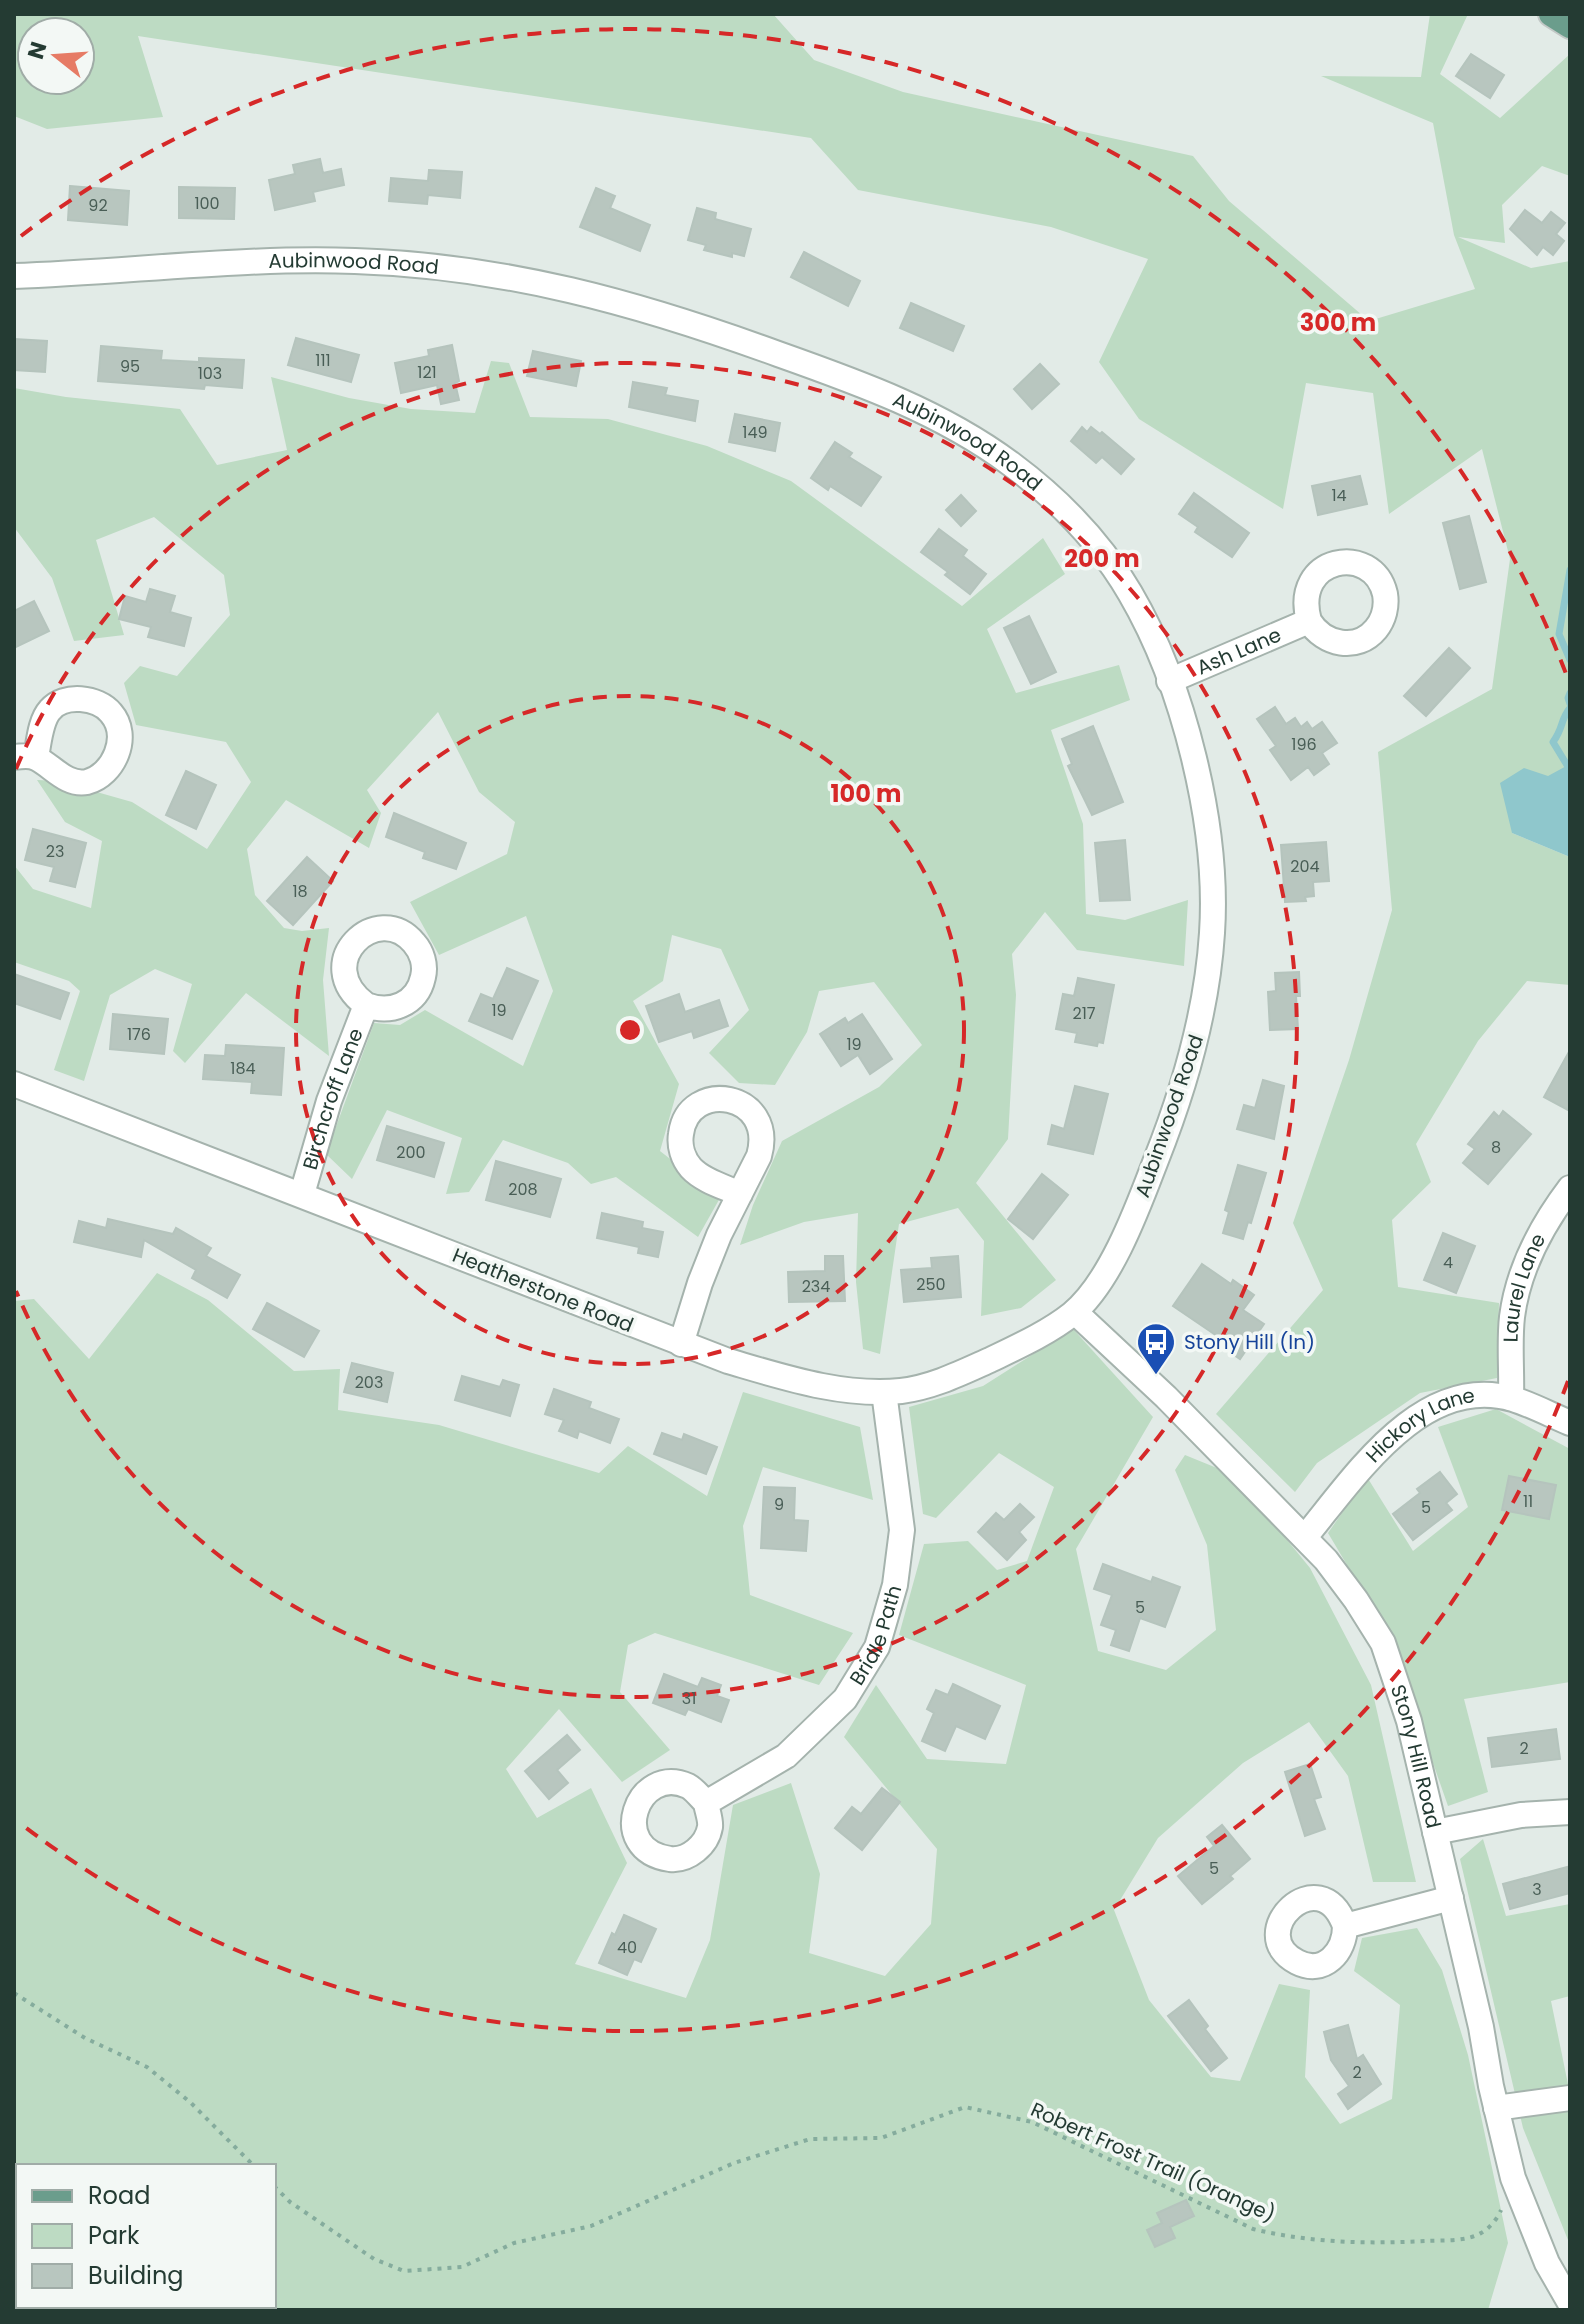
<svg xmlns="http://www.w3.org/2000/svg" width="1584" height="2324" viewBox="0 0 1584 2324" font-family="Poppins,sans-serif">
  <style>
    .green { fill: #bddbc3; fill-rule: evenodd }
    .water { fill: #8fc7cc }
    .lines { fill: none; stroke-linecap: round; stroke-linejoin: round }
    .stream { stroke: #8fc7cc; stroke-width: 7 }
    .building { fill: #b8c6bf; stroke: #b5c4bd; stroke-width: 2 }
    .minor-casing { stroke: #a5b3ad; stroke-width: 28 }
    .major-casing { stroke: #c2c8c6; stroke-width: 28 }
    .path { stroke: #85ac9d; stroke-width: 4; stroke-dasharray: 4 6; stroke-linecap: butt }
    .minor { stroke: #fff; stroke-width: 24 }
    .major { stroke: #6b9d8c; stroke-width: 24 }
    .ring { fill: none; stroke: #d62828; stroke-width: 4; stroke-dasharray: 14 10 }
    .labels { text-anchor: middle; dominant-baseline: central; stroke-width: 7; stroke-linejoin: round; paint-order: stroke }
    .number-label { font-size: 16px; fill: #495e56 }
    .street-label { font-size: 20px; fill: #243b33; stroke: #f3f8f5 }
    .transit-label { font-size: 20px; fill: #164399; stroke: #f3f8f5; text-anchor: start }
    .centre { fill: #d62828; stroke: #f3f8f5; stroke-width: 4 }
    .ring-label { font-size: 24px; text-anchor: middle; font-weight: bold; fill: #d62828; stroke: #f3f8f5; stroke-width: 7; stroke-linejoin: round; paint-order: stroke }
  </style>
  <rect width="100%" height="100%" fill="#e2ebe7"/>
  <g class="green">
    <path d="M14,14H773L814,60L903,92L1193,156L1229,201L1369,321L1475,289L1454,235L1433,123L1321,76L1421,77L1430,14H1468L1440,74L1500,118L1570,54V176L1542,166L1502,205L1505,243L1458,237L1531,268L1570,261V764L1512,833L1570,857V985L1527,981L1478,1041L1416,1144L1431,1182L1392,1220L1398,1287L1499,1303L1497,1378L1420,1393L1317,1463L1295,1492L1216,1414L1323,1290L1293,1223L1349,1060L1392,910L1378,752L1492,689L1510,559L1482,449L1389,514L1373,393L1306,383L1283,509L1139,419L1099,362L1148,259L1051,227L858,190L811,138L138,36L163,117L47,129L14,116ZM32,32H80V80H32Z"/>
    <path d="M491,361L509,363L530,417L608,419L707,446L791,481L962,606L1043,538L1065,574L987,629L1016,693L1119,665L1130,700L1051,730L1083,824L1086,914L1125,920L1188,900L1184,966L1077,950L1045,912L1012,954L1016,995L1008,1139L976,1183L1056,1280L1021,1308L981,1316L984,1241L958,1208L899,1224L880,1354L863,1349L856,1282L858,1213L804,1222L740,1245L753,1205L782,1141L879,1087L922,1045L874,982L819,991L807,1032L775,1085L739,1083L709,1053L749,1010L721,949L672,935L663,981L633,1001L679,1084L660,1151L720,1198L698,1237L616,1177L591,1184L568,1163L503,1140L469,1192L446,1194L462,1138L387,1110L352,1179L326,1154L374,1023L400,1025L425,1010L523,1066L553,991L526,916L439,955L410,902L507,854L515,822L479,792L438,712L367,790L381,813L369,848L286,800L247,849L255,895L284,928L302,931L329,928L323,980L329,1056L246,993L185,1063L173,1051L192,984L155,969L110,995L84,1081L54,1070L80,991L69,981L14,962V865L33,889L91,908L102,841L65,822L37,780L58,781L132,802L207,849L251,782L226,742L136,725L124,683L140,666L177,676L230,615L224,575L154,517L96,540L124,635L74,641L52,578L14,527V388L66,397L180,409L217,465L287,450L271,377L349,398L411,409L475,413Z"/>
    <path d="M157,1273L208,1300L294,1371L340,1369L338,1410L439,1425L599,1473L628,1446L707,1496L743,1392L860,1427L873,1500L763,1467L743,1526L750,1595L853,1633L819,1685L655,1633L628,1645L620,1692L670,1750L622,1782L559,1709L506,1769L537,1818L591,1788L627,1863L575,1964L686,1998L710,1940L733,1805L791,1783L820,1874L809,1953L885,1976L931,1924L937,1849L844,1737L876,1685L927,1759L1006,1764L1026,1685L899,1635L924,1544L968,1541L997,1570L1027,1561L1054,1487L999,1453L936,1518L923,1514L909,1407L983,1386L1073,1329L1153,1417L1076,1549L1098,1651L1166,1670L1216,1630L1207,1545L1175,1470L1185,1455L1234,1475L1310,1568L1371,1685L1416,1882H1373L1348,1776L1309,1722L1243,1763L1158,1838L1114,1910L1149,2000L1211,2077L1240,2081L1279,1984L1310,1990L1305,2077L1340,2124L1392,2099L1400,2005L1354,1971L1362,1938L1417,1928L1442,1970L1468,2055L1508,2243L1488,2310H14V1301L34,1299L89,1359ZM18,2166H274V2306H18Z"/>
    <path d="M1496,1409L1570,1449V1682L1464,1699L1488,1792L1448,1806L1388,1634L1328,1533L1367,1477L1413,1551L1468,1507L1438,1427Z"/>
    <path d="M1483,1839L1506,1916L1570,1904V1996L1551,2001L1570,2094V2245L1523,2128L1460,1859Z"/>
  </g>
  <path class="water" d="M1570,764V857L1512,833L1500,783L1524,768L1548,776Z"/>
  <g class="lines">
    <g class="stream">
      <path d="M1570,570L1559,634L1570,660"/>
      <path d="M1570,693L1568,698L1570,704"/>
      <path d="M1567,765L1553,742C1564,727 1560,720 1570,708"/>
    </g>
  </g>
  <g class="building">
    <path d="M1471,54L1504,75L1490,98L1456,76Z"/>
    <path d="M320,159L323,173L341,169L344,185L313,192L315,201L275,210L269,180L295,174L293,165Z"/>
    <path d="M429,170L462,172L460,198L428,195L427,204L389,201L391,178L428,181Z"/>
    <path d="M70,186L129,191L127,225L68,220Z"/>
    <path d="M179,187L235,188L234,219L179,218Z"/>
    <path d="M596,188L615,196L610,208L650,225L640,251L580,227Z"/>
    <path d="M697,208L716,213L715,219L751,229L744,256L732,253V257L704,250L706,245L688,240Z"/>
    <path d="M1525,210L1542,223L1551,212L1565,223L1556,234L1564,241L1553,255L1543,247L1537,255L1510,229Z"/>
    <path d="M804,252L860,281L848,306L791,277Z"/>
    <path d="M911,303L964,326L953,351L900,328Z"/>
    <path d="M296,338L359,355L351,382L288,365Z"/>
    <path d="M14,339L47,341L45,372L14,370Z"/>
    <path d="M452,345L459,381L455,383L459,400L441,404L437,385L401,393L395,363L429,356L428,350Z"/>
    <path d="M101,346L162,351L161,360L199,362V358L244,360L242,388L205,385L204,389L98,381Z"/>
    <path d="M533,351L581,361L576,386L527,376Z"/>
    <path d="M1040,364L1059,384L1032,409L1014,389Z"/>
    <path d="M633,382L667,388L665,395L698,401L695,421L629,407Z"/>
    <path d="M735,414L780,423L775,451L729,442Z"/>
    <path d="M1082,427L1087,432L1091,427L1100,434L1102,432L1134,459L1121,474L1102,457L1096,463L1071,441Z"/>
    <path d="M835,442L852,453L849,457L881,477L861,506L830,486L828,490L811,478Z"/>
    <path d="M1360,476L1367,504L1318,515L1312,486Z"/>
    <path d="M1194,493L1249,533L1232,557L1195,532L1198,527L1179,514Z"/>
    <path d="M961,495L976,511L961,526L946,510Z"/>
    <path d="M1469,516L1486,582L1460,589L1443,523Z"/>
    <path d="M939,529L967,550L963,556L986,574L970,594L945,575L948,572L921,552Z"/>
    <path d="M150,589L175,596L170,612L191,618L184,646L148,637L151,627L119,619L125,596L146,602Z"/>
    <path d="M34,601L49,631L14,648V611Z"/>
    <path d="M1029,616L1056,672L1031,684L1004,628Z"/>
    <path d="M1449,648L1470,668L1426,716L1404,696Z"/>
    <path d="M1275,707L1286,724L1295,718L1301,727L1307,722L1312,729L1322,722L1337,743L1322,753L1329,764L1314,775L1308,767L1291,780L1270,750L1276,746L1257,719Z"/>
    <path d="M1093,726L1123,802L1092,815L1068,766L1072,764L1062,739Z"/>
    <path d="M186,771L216,785L196,829L166,815Z"/>
    <path d="M394,813L466,843L456,869L423,858L425,852L386,837Z"/>
    <path d="M33,829L86,843L75,887L50,881L54,867L25,860Z"/>
    <path d="M1125,840L1130,900L1100,901L1095,843Z"/>
    <path d="M1326,842L1329,881L1313,882L1314,896L1305,897L1306,901L1285,902L1281,845Z"/>
    <path d="M307,857L333,881L293,925L267,901Z"/>
    <path d="M507,968L538,981L512,1039L469,1021L481,994L493,999Z"/>
    <path d="M1299,972L1300,996H1296L1298,1029L1270,1030L1268,992L1276,991L1275,973Z"/>
    <path d="M14,974L69,993L60,1019L14,1003Z"/>
    <path d="M1078,978L1114,985L1103,1043L1098,1042L1097,1046L1075,1042L1077,1033L1056,1029L1063,994L1074,996Z"/>
    <path d="M679,994L685,1012L719,1000L728,1026L694,1038L692,1031L659,1042L646,1006Z"/>
    <path d="M113,1014L168,1019L164,1054L110,1049Z"/>
    <path d="M862,1014L892,1059L870,1074L858,1055L841,1066L820,1034L845,1018L848,1023Z"/>
    <path d="M226,1045L284,1048L281,1095L251,1093L252,1082L203,1079L205,1055L225,1056Z"/>
    <path d="M1570,1050V1111L1544,1097Z"/>
    <path d="M1263,1080L1284,1086L1274,1139L1237,1129L1244,1105L1255,1108Z"/>
    <path d="M1075,1086L1108,1094L1093,1154L1048,1144L1052,1125L1064,1129Z"/>
    <path d="M1503,1111L1531,1134L1488,1184L1463,1163L1475,1149L1468,1144L1494,1112L1499,1117Z"/>
    <path d="M387,1126L444,1143L434,1177L377,1160Z"/>
    <path d="M496,1161L561,1179L550,1217L486,1200Z"/>
    <path d="M1238,1165L1266,1173L1251,1223L1248,1222L1243,1239L1223,1233L1229,1212L1225,1210Z"/>
    <path d="M1042,1174L1068,1195L1033,1239L1008,1219Z"/>
    <path d="M602,1213L643,1222L642,1228L663,1232L658,1257L638,1253L639,1247L597,1238Z"/>
    <path d="M108,1219L173,1234L176,1228L211,1248L206,1256L240,1275L227,1298L192,1278L196,1270L144,1240L141,1257L74,1242L79,1221L106,1228Z"/>
    <path d="M1443,1233L1475,1246L1456,1293L1424,1280Z"/>
    <path d="M825,1256H843L845,1301L789,1302L788,1272L825,1271Z"/>
    <path d="M958,1256L961,1297L904,1302L901,1270L932,1268L931,1258Z"/>
    <path d="M1202,1264L1231,1284L1233,1280L1254,1295L1243,1310L1264,1324L1240,1359L1217,1343L1220,1338L1173,1306Z"/>
    <path d="M267,1303L319,1331L304,1357L253,1329Z"/>
    <path d="M352,1363L393,1373L387,1402L344,1392Z"/>
    <path d="M462,1376L500,1387L503,1380L519,1385L510,1416L455,1400Z"/>
    <path d="M554,1389L591,1402L589,1408L619,1419L610,1443L579,1431L577,1438L559,1431L564,1420L545,1414Z"/>
    <path d="M662,1433L682,1440L684,1434L717,1447L706,1474L654,1454Z"/>
    <path d="M1440,1472L1457,1494L1446,1503L1452,1510L1413,1540L1393,1514L1420,1493L1417,1489Z"/>
    <path d="M1509,1476L1556,1485L1549,1519L1502,1510Z"/>
    <path d="M764,1487L795,1488L794,1520L808,1521L806,1551L761,1548Z"/>
    <path d="M1020,1504L1034,1517L1019,1532L1026,1540L1007,1560L978,1532L996,1513L1004,1520Z"/>
    <path d="M1103,1564L1151,1582L1153,1577L1180,1587L1165,1627L1140,1618L1129,1651L1111,1645L1116,1630L1101,1625L1112,1595L1094,1589Z"/>
    <path d="M664,1674L698,1687L702,1678L721,1685L717,1696L729,1700L721,1722L688,1709L685,1715L653,1703Z"/>
    <path d="M953,1684L1000,1706L985,1739L956,1726L945,1751L922,1741L934,1713L927,1709L936,1690L948,1695Z"/>
    <path d="M1556,1729L1560,1759L1492,1767L1488,1738Z"/>
    <path d="M567,1735L580,1750L557,1770L568,1783L549,1799L525,1771Z"/>
    <path d="M1310,1764L1321,1797L1314,1799L1325,1829L1305,1836L1285,1772Z"/>
    <path d="M882,1788L900,1802L862,1850L835,1828L852,1807L861,1814Z"/>
    <path d="M1222,1825L1250,1859L1230,1876L1233,1879L1202,1904L1178,1876L1214,1846L1207,1837Z"/>
    <path d="M1567,1867L1570,1893L1510,1909L1503,1884Z"/>
    <path d="M624,1915L656,1929L641,1962L634,1959L627,1975L599,1963L612,1933L615,1935Z"/>
    <path d="M1189,2000L1208,2026L1205,2029L1227,2058L1211,2071L1168,2016Z"/>
    <path d="M1348,2025L1357,2059L1363,2055L1381,2084L1348,2109L1338,2094L1349,2086L1331,2060L1324,2032Z"/>
    <path d="M1186,2200L1194,2216L1170,2227L1175,2238L1155,2247L1147,2230L1162,2223L1157,2213Z"/>
  </g>
  <g class="lines">
    <g class="minor-casing">
      <g id="minor">
        <path id="s1" d="M14,276C128,272 241,257 355,261C506,266 638,303 778,354C860,383 941,412 1011,464C1058,499 1101,543 1130,593C1184,685 1219,827 1212,933C1207,1012 1185,1087 1156,1160C1138,1207 1111,1282 1072,1314C1048,1333 1017,1347 990,1360C961,1373 933,1387 901,1391C843,1397 783,1377 728,1361L14,1084"/>
        <path id="s2" d="M1169,681L1309,621C1324,645 1357,652 1376,629C1384,619 1387,606 1385,594C1373,542 1291,556 1309,621"/>
        <path d="M14,757C21,756 32,755 38,759C53,767 67,786 87,782C114,775 131,736 111,713C98,697 64,693 50,710C40,721 39,743 36,757"/>
        <path id="s3" d="M302,1194L329,1101L366,1005C309,963 378,899 414,943C422,952 426,965 423,977C417,1005 390,1014 366,1005"/>
        <path id="s4" d="M1075,1312L1166,1397L1326,1560L1356,1600L1383,1643L1409,1721L1481,2027L1491,2086L1513,2178L1547,2263L1570,2303"/>
        <path d="M681,1344L700,1283L719,1235L759,1156C777,1092 688,1078 681,1134C679,1146 683,1159 691,1168C703,1181 725,1187 740,1194"/>
        <path id="s5" d="M1511,1398C1512,1372 1509,1343 1512,1317C1518,1270 1542,1225 1570,1188"/>
        <path id="s6" d="M1305,1537C1354,1478 1422,1372 1513,1399C1532,1405 1551,1415 1570,1423"/>
        <path id="s7" d="M706,1803C707,1810 711,1820 710,1827C707,1845 688,1861 670,1859C606,1850 637,1763 688,1786C694,1789 701,1798 706,1803L786,1756L845,1699L877,1647L895,1585L902,1530L884,1392"/>
        <path d="M1435,1832L1521,1815L1570,1812"/>
        <path d="M1345,1926C1345,1952 1324,1976 1297,1962C1242,1934 1320,1857 1345,1926L1451,1898"/>
        <path d="M1496,2108L1570,2098"/>
      </g>
    </g>
    <g class="major-casing">
      <path id="major" d="M1551,14L1570,26"/>
    </g>
    <g class="path">
      <path d="M14,1993L85,2038L147,2067L190,2102L254,2166"/>
      <path d="M274,2186L290,2202L374,2259L404,2271L462,2267L514,2243L591,2226L734,2163L810,2139L881,2138L965,2107L1032,2122L1253,2229C1311,2243 1368,2244 1426,2241C1443,2240 1466,2242 1481,2233C1489,2229 1498,2218 1501,2210"/>
    </g>
    <use href="#minor" class="minor"/>
    <use href="#major" class="major"/>
  </g>
  <g class="ring">
    <circle cx="630" cy="1030" r="334"/>
    <path d="M16 769A667 667 0 1 1 16 1291"/>
    <path d="M1568 1381A1001 1001 0 0 1 21 1824M21 236A1001 1001 0 0 1 1568 679"/>
  </g>
  <defs>
    <g id="bus-pin" transform="scale(2)"><path d="M0 17L-7.5 6A9.5 9.5 0 1 1 7.5 6Z" fill="#1a4fb4" stroke="#f3f8f5"/><path d="M-5-6H5V4H4V6H2V4H-2V6H-4V4H-5ZM-3.5-4V0h7V-4ZM-3.5 1.2v1.5H-2V1.2ZM2 1.2v1.5H3.5V1.2Z" fill="#fff"/></g>
  </defs>
  <g fill-rule="evenodd">
    <use href="#bus-pin" x="1156" y="1342"/>
  </g>
  <g class="labels">
    <g class="number-label">
      <text x="207" y="203">100</text>
      <text x="98" y="205">92</text>
      <text x="323" y="360">111</text>
      <text x="130" y="366">95</text>
      <text x="427" y="372">121</text>
      <text x="210" y="373">103</text>
      <text x="755" y="432">149</text>
      <text x="1339" y="495">14</text>
      <text x="1304" y="744">196</text>
      <text x="55" y="851">23</text>
      <text x="1305" y="866">204</text>
      <text x="300" y="891">18</text>
      <text x="499" y="1010">19</text>
      <text x="1084" y="1013">217</text>
      <text x="139" y="1034">176</text>
      <text x="854" y="1044">19</text>
      <text x="243" y="1068">184</text>
      <text x="1496" y="1147">8</text>
      <text x="411" y="1152">200</text>
      <text x="523" y="1189">208</text>
      <text x="1448" y="1262">4</text>
      <text x="931" y="1284">250</text>
      <text x="816" y="1286">234</text>
      <text x="369" y="1382">203</text>
      <text x="1528" y="1501">11</text>
      <text x="779" y="1504">9</text>
      <text x="1426" y="1507">5</text>
      <text x="1140" y="1607">5</text>
      <text x="689" y="1698">31</text>
      <text x="1524" y="1748">2</text>
      <text x="1214" y="1868">5</text>
      <text x="1537" y="1889">3</text>
      <text x="627" y="1947">40</text>
      <text x="1357" y="2072">2</text>
    </g>
    <g class="street-label">
      <text stroke="none"><textPath href="#s1" startOffset="340">Aubinwood Road</textPath></text>
      <text stroke="none"><textPath href="#s1" startOffset="986">Aubinwood Road</textPath></text>
      <text stroke="none"><textPath href="#s2" startOffset="76">Ash Lane</textPath></text>
      <text stroke="none"><textPath href="#s3" startOffset="100">Birchcroff Lane</textPath></text>
      <text transform="translate(1169 1116) rotate(-71)">Aubinwood Road</text>
      <text stroke="none"><textPath href="#s5" startOffset="112">Laurel Lane</textPath></text>
      <text transform="translate(543 1290) rotate(22)">Heatherstone Road</text>
      <text stroke="none"><textPath href="#s6" startOffset="164">Hickory Lane</textPath></text>
      <text stroke="none"><textPath href="#s7" startOffset="486">Bridle Path</textPath></text>
      <text stroke="none"><textPath href="#s4" startOffset="572">Stony Hill Road</textPath></text>
      <text transform="translate(1153 2162) rotate(24)">Robert Frost Trail (Orange)</text>
    </g>
    <g class="transit-label">
      <text x="1184" y="1342">Stony Hill (In)</text>
    </g>
  </g>
  <circle cx="630" cy="1030" r="12" class="centre"/>
  <g class="ring-label">
    <text x="1338" y="331">300 m</text>
    <text x="1102" y="567">200 m</text>
    <text x="866" y="802">100 m</text>
  </g>
  <rect width="1584" height="2324" fill="none" stroke="#243b33" stroke-width="32"/>
  <rect x="16" y="2164" width="260" height="144" fill="#f3f8f5" stroke="#a0aca7" stroke-width="2"/>
  <rect x="32" y="2190" width="40" height="12" fill="#6b9d8c" stroke="#a0aca7" stroke-width="2"/>
  <text x="88" y="2204" font-size="24" fill="#243b33">Road</text>
  <rect x="32" y="2224" width="40" height="24" fill="#bddbc3" stroke="#a0aca7" stroke-width="2"/>
  <text x="88" y="2244" font-size="24" fill="#243b33">Park</text>
  <rect x="32" y="2264" width="40" height="24" fill="#b8c6bf" stroke="#a0aca7" stroke-width="2"/>
  <text x="88" y="2284" font-size="24" fill="#243b33">Building</text>
  <g transform="translate(56 56) rotate(287)"><circle r="38" fill="#f3f8f5" stroke="#a0aca7" stroke-width="2"/>
  <path d="M0-6L14 30L0 20L-14 30Z" fill="#e67b65"/>
  <text y="-12" font-size="22" font-weight="bold" text-anchor="middle" fill="#243b33">N</text>
  </g>
</svg>
